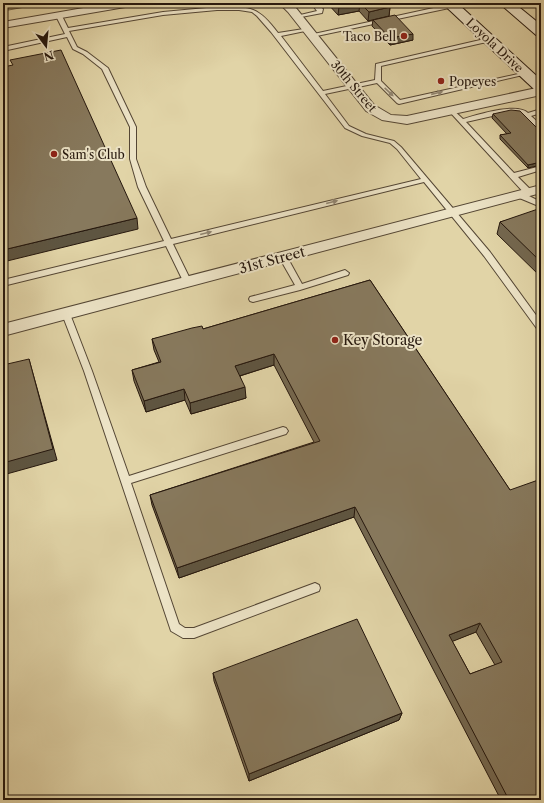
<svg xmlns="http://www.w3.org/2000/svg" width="544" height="803" viewBox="0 0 544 803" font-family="'Libre Caslon Text',serif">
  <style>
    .water { fill: #a19473; stroke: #6f624a }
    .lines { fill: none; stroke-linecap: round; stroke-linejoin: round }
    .service-casing { stroke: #544634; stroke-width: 2 }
    .minor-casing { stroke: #544634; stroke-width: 2 }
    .secondary-casing { stroke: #25170d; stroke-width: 2 }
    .service { fill: #ece3c6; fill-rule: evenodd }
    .minor { fill: #ece3c6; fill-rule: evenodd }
    .secondary { fill: #ece3c6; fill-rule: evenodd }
    .wall { fill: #746850; stroke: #25170d; fill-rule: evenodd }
    .shaded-wall { fill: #5e5541; stroke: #25170d }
    .building { fill: #87795d; stroke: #25170d; fill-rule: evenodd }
    .oneway { fill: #928773 }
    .poi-dot { fill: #8f2418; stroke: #ece3c6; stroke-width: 1.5 }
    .labels { text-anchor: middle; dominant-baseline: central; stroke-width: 4; stroke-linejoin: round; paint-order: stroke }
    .far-poi-label { font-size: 12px; fill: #25170d; stroke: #ece3c6; text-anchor: start }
    .far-street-label { font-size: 12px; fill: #25170d; stroke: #ece3c6 }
    .street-label { font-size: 14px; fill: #25170d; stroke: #ece3c6 }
    .poi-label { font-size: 14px; fill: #25170d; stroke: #ece3c6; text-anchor: start }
  </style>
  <rect width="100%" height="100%" fill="#e1d4a7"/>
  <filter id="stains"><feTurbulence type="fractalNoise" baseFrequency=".005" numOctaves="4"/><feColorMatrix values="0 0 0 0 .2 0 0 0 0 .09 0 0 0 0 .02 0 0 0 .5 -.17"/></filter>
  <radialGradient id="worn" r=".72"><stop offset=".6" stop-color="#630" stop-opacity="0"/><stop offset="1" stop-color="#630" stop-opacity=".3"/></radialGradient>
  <path class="water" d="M3,3H47L3,11Z"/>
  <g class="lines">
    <g class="service-casing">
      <g id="service">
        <path d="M311,3H317L323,9L322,13L296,18V16L317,11Z"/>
        <path d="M452,4L455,6L454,7L312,37L309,35Z"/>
        <path d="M217,7C250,7 257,5 278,33L310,28V30L281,36L323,91L375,80L376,64L489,38L491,39V41L381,66V81L400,100L527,72V74L399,104L397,103L377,83L325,94L349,126L366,134L394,141L401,147L490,252L541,322V331L538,330L484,256L424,182L173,244L192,283L188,286L184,283L166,246L3,286V280L164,241L138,187L130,159V127L102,69L83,54L73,49L67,37L3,51V47L65,34L56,16L59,14L62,16L68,28L163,12ZM217,10H239L252,12L257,16L271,32L345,128L362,136L390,143L397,149L421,179L171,239L146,187L136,159V127L108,68L87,52L77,47L69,31L163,15Z"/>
        <path d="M451,108L463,119C477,115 517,102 528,113L541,109V113L531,116L541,125V131L539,130L521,113L510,112L466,122L514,173L541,166V170L518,177L532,191V195H526L448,110Z"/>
        <path d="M517,193H523L541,202V207L517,197Z"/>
        <path d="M283,254L286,255L302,284L345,270L349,273L348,275L300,290L253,302L250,301L249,299L250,297L295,285L279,257Z"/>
        <path d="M66,311L70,314L92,371L129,476L283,427L286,428L288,431L286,434L131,483L179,624L185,628H194L315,583L319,585L320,588L319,591L194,638H183L171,631L84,371L62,314Z"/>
      </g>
    </g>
    <g class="minor-casing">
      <g id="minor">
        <path d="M112,3H136L131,6L3,28V22Z"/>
        <path d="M279,3H290L296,8L374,105L391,115L407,116L541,87V95L407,124L382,120L366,111L288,12Z"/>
        <path d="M541,185V193L3,336V324Z"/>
      </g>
    </g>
    <g class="secondary-casing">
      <g id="secondary">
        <path d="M442,3H457L541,80V93L536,91Z"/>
        <path d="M499,3H514L541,25V36L536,35Z"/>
      </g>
    </g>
    <use href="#service" class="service"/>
    <use href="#minor" class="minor"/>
    <use href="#secondary" class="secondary"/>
  </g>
  <g class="wall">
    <path d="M327,3H386L390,7L389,16L368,21L359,11L338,15Z"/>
    <path d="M373,20L413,40L390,45L372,26Z"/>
    <path d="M493,114L541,132L528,168L500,139V135L507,134L492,118Z"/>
    <path d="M541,212V277L497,234L500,222Z"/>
    <path d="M370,280L510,490L541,800H501L354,517L179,578L152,505L150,495L314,442L274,365L240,376L246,398L191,414L185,400L146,412L134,381L132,370L159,362L154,350L152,339L203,329ZM476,632L495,665L470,674L452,641Z"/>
    <path d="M213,673L402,713L399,720L249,781L214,681Z"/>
  </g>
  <g class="shaded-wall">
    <path d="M358,3H360L359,11L338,15L339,7Z"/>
    <path d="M390,7L389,16L368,21L369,12Z"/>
    <path d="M413,34V40L390,45V38Z"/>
    <path d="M541,162V165L528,168V165Z"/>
    <path d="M137,218L138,229L3,262V250Z"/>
    <path d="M274,354V365L236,377L235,366Z"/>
    <path d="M29,359L32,370L57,460L3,475V463Z"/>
    <path d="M245,387L246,398L191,414L190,403Z"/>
    <path d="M184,389L185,400L146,412L144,401Z"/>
    <path d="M355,507L354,517L179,578L177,568Z"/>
    <path d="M480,623L476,632L446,644L449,635Z"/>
    <path d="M402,713L399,720L249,781V774Z"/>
  </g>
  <g class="building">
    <path d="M336,3H358L339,7Z"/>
    <path d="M360,3H386L390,7L369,12Z"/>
    <path d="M395,15L413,34L390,38L373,20Z"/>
    <path d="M61,50L137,218L3,250V67L13,65L10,60Z"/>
    <path d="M511,110L520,111L541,132V162L528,165L500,135L511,133L493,114Z"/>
    <path d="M538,209L541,212V262L500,222Z"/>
    <path d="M370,280L510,490L541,479V800H509L355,507L177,568L150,495L320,441L274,354L235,366L245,387L190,403L184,389L144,401L132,370L161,362L152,339L192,328L202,326L203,329ZM480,623L502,662L470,674L449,635Z"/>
    <path d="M29,359L53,449L3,463V365Z"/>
    <path d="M357,619L402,713L249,774L213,673Z"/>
  </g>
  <defs><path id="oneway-solid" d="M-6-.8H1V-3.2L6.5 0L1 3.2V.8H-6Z"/></defs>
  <g class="oneway">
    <use href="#oneway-solid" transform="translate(389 92) rotate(43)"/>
    <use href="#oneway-solid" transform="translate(437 93) rotate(-13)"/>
    <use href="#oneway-solid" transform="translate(332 202) rotate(-14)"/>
    <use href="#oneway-solid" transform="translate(206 233) rotate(-14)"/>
  </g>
  <g class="poi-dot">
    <circle cx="404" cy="36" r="4"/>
    <circle cx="441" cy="81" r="4"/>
    <circle cx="54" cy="154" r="4"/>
    <circle cx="335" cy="340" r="4"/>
  </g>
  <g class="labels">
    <g class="far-poi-label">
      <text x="396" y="36" text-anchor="end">Taco Bell</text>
      <text x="449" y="81">Popeyes</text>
      <text x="62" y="154">Sam's Club</text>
    </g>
    <g class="far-street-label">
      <text transform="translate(495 45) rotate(43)">Loyola Drive</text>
      <text transform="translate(354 86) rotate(50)">30th Street</text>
    </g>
    <g class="street-label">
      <text transform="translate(272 260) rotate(-15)">31st Street</text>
    </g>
    <g class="poi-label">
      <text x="343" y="340">Key Storage</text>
    </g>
  </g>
  <rect width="544" height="803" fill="none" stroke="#e1d4a7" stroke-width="16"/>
  <rect x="4" y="4" width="536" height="795" fill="none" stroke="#25170d" stroke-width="2"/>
  <rect x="8" y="8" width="528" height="787" fill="none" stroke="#25170d"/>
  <g transform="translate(46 46) rotate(164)" stroke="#ece3c6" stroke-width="3" paint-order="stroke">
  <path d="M0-3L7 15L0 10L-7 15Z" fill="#25170d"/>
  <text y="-6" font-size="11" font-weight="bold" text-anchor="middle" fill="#25170d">N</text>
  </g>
  <rect width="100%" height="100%" filter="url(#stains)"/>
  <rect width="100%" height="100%" fill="url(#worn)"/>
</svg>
